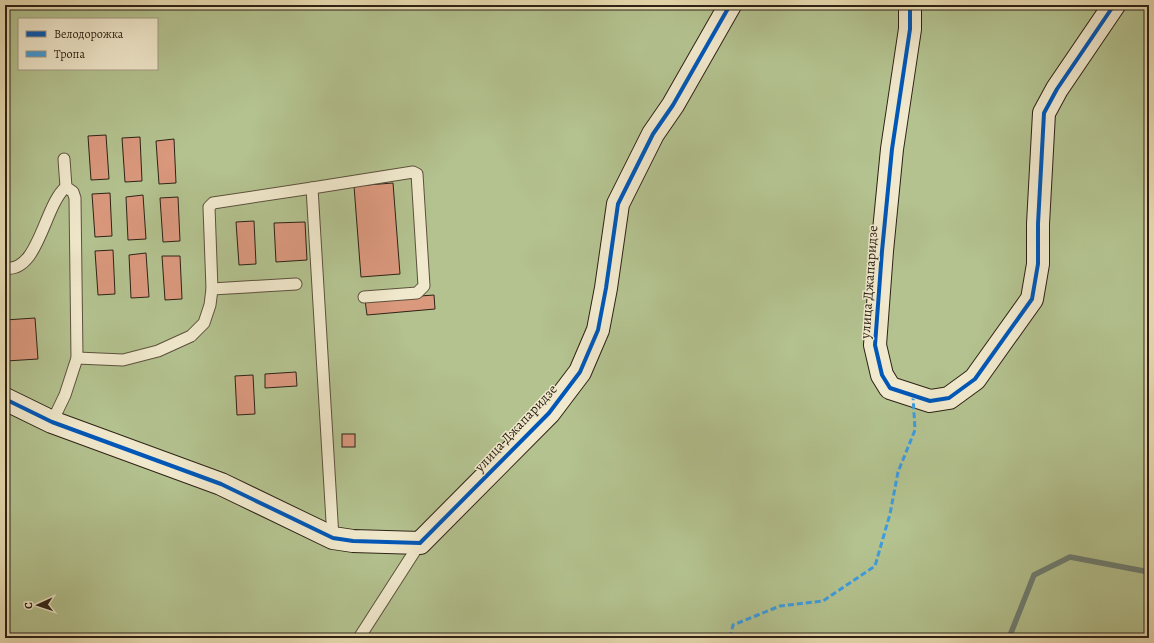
<svg xmlns="http://www.w3.org/2000/svg" width="1154" height="643" viewBox="0 0 1154 643" font-family="Alegreya,serif">
  <style>
    .green { fill: #b3c28f; stroke: #707252; fill-rule: evenodd }
    .lines { fill: none; stroke-linecap: round; stroke-linejoin: round }
    .stream { stroke: #6d7e73; stroke-width: 5.5 }
    .building { fill: #da987d; stroke: #2d2216 }
    .lane-casing { stroke: #5c513d; stroke-width: 13 }
    .secondary-casing { stroke: #2d2216; stroke-width: 24 }
    .lane { stroke: #f1e9cd; stroke-width: 11 }
    .secondary { stroke: #f1e9cd; stroke-width: 22 }
    .quiet { stroke: #3d9cdf; stroke-width: 3; stroke-dasharray: 6 3; stroke-linecap: butt }
    .cycleway-casing { stroke: #f1e9cd; stroke-width: 6 }
    .cycleway { stroke: #0057b8; stroke-width: 4 }
    .labels { text-anchor: middle; dominant-baseline: central; stroke-width: 3; stroke-linejoin: round; paint-order: stroke }
    .street-label { font-size: 14px; fill: #2d2216; stroke: #f1e9cd }
  </style>
  <rect width="100%" height="100%" fill="#e9ddb2"/>
  <filter id="stains"><feTurbulence type="fractalNoise" baseFrequency=".005" numOctaves="4"/><feColorMatrix values="0 0 0 0 .2 0 0 0 0 .09 0 0 0 0 .02 0 0 0 .5 -.17"/></filter>
  <radialGradient id="worn" r=".72"><stop offset=".6" stop-color="#630" stop-opacity="0"/><stop offset="1" stop-color="#630" stop-opacity=".3"/></radialGradient>
  <path class="green" d="M5,5H1149V638H5ZM19,19H157V69H19Z"/>
  <g class="lines">
    <path class="stream" d="M1009,638L1034,575L1070,557L1149,572"/>
  </g>
  <g class="building">
    <path d="M106,135L109,179L91,180L88,136Z"/>
    <path d="M140,137L142,181L125,182L122,138Z"/>
    <path d="M174,139L176,183L159,184L156,141Z"/>
    <path d="M393,183L400,274L361,277L354,186Z"/>
    <path d="M110,193L112,236L95,237L92,194Z"/>
    <path d="M143,195L146,239L128,240L126,197Z"/>
    <path d="M178,197L180,241L163,242L160,198Z"/>
    <path d="M254,221L256,264L239,265L236,222Z"/>
    <path d="M305,222L307,260L276,262L274,223Z"/>
    <path d="M113,250L115,294L98,295L95,251Z"/>
    <path d="M146,253L149,297L131,298L129,255Z"/>
    <path d="M162,256H180L182,299L165,300Z"/>
    <path d="M434,295L435,309L367,315L365,300Z"/>
    <path d="M35,318L38,359L6,361L5,320Z"/>
    <path d="M296,372L297,386L265,388V374Z"/>
    <path d="M253,375L255,414L237,415L235,376Z"/>
    <rect x="342" y="434" width="13" height="13"/>
  </g>
  <g class="lines">
    <g class="lane-casing">
      <g id="lane">
        <path d="M5,268C39,273 44,205 66,187"/>
        <path d="M212,289L296,284"/>
        <path d="M77,358L123,360L158,351L191,336L204,323L210,305L212,289L209,207L213,203L312,188"/>
        <path d="M52,422L65,395L77,358L75,198L73,192L66,187L64,159"/>
        <path d="M333,538L312,188L413,172L417,174L424,286L417,293L364,297"/>
        <path d="M359,638L420,543"/>
      </g>
    </g>
    <g class="secondary-casing">
      <g id="secondary">
        <path d="M910,5V29L892,149L882,251L875,345L882,375L890,388L930,401L949,398L975,379L1032,299L1038,264V224L1044,113L1057,89L1114,5"/>
        <path d="M5,399L52,422L221,484L333,538L353,541L420,543L549,413L580,372L598,330L606,288L618,204L653,134L673,105L730,5"/>
      </g>
    </g>
    <use href="#lane" class="lane"/>
    <use href="#secondary" class="secondary"/>
    <path class="quiet" d="M730,638L733,625L780,606L823,601L875,566L890,514L898,472L915,430L913,396"/>
    <g class="cycleway-casing">
      <g id="cycleway">
        <path d="M910,5V29L892,149L882,251L875,345L882,375L890,388L930,401L949,398L975,379L1032,299L1038,264V224L1044,113L1057,89L1114,5"/>
        <path d="M5,399L52,422L221,484L333,538L353,541L420,543L549,413L580,372L598,330L606,288L618,204L653,134L673,105L730,5"/>
      </g>
    </g>
    <use href="#cycleway" class="cycleway"/>
  </g>
  <g class="labels">
    <g class="street-label">
      <text transform="translate(869 282) rotate(-86)">улица Джапаридзе</text>
      <text transform="translate(516 428) rotate(-47)">улица Джапаридзе</text>
    </g>
  </g>
  <rect width="1154" height="643" fill="none" stroke="#e9ddb2" stroke-width="20"/>
  <rect x="6" y="6" width="1142" height="631" fill="none" stroke="#2d2216" stroke-width="2"/>
  <rect x="10" y="10" width="1134" height="623" fill="none" stroke="#2d2216"/>
  <rect x="18" y="18" width="140" height="52" fill="#f1e9cd" stroke="#a39984"/>
  <rect x="26" y="31" width="20" height="6" fill="#0057b8" stroke="#a39984"/>
  <text x="54" y="38" font-size="12" fill="#2d2216">Велодорожка</text>
  <rect x="26" y="51" width="20" height="6" fill="#3d9cdf" stroke="#a39984"/>
  <text x="54" y="58" font-size="12" fill="#2d2216">Тропа</text>
  <g transform="translate(38 605) rotate(267)" stroke="#f1e9cd" stroke-width="3" paint-order="stroke">
  <path d="M0-3L7 15L0 10L-7 15Z" fill="#2d2216"/>
  <text y="-6" font-size="11" font-weight="bold" text-anchor="middle" fill="#2d2216">С</text>
  </g>
  <rect width="100%" height="100%" filter="url(#stains)"/>
  <rect width="100%" height="100%" fill="url(#worn)"/>
</svg>
